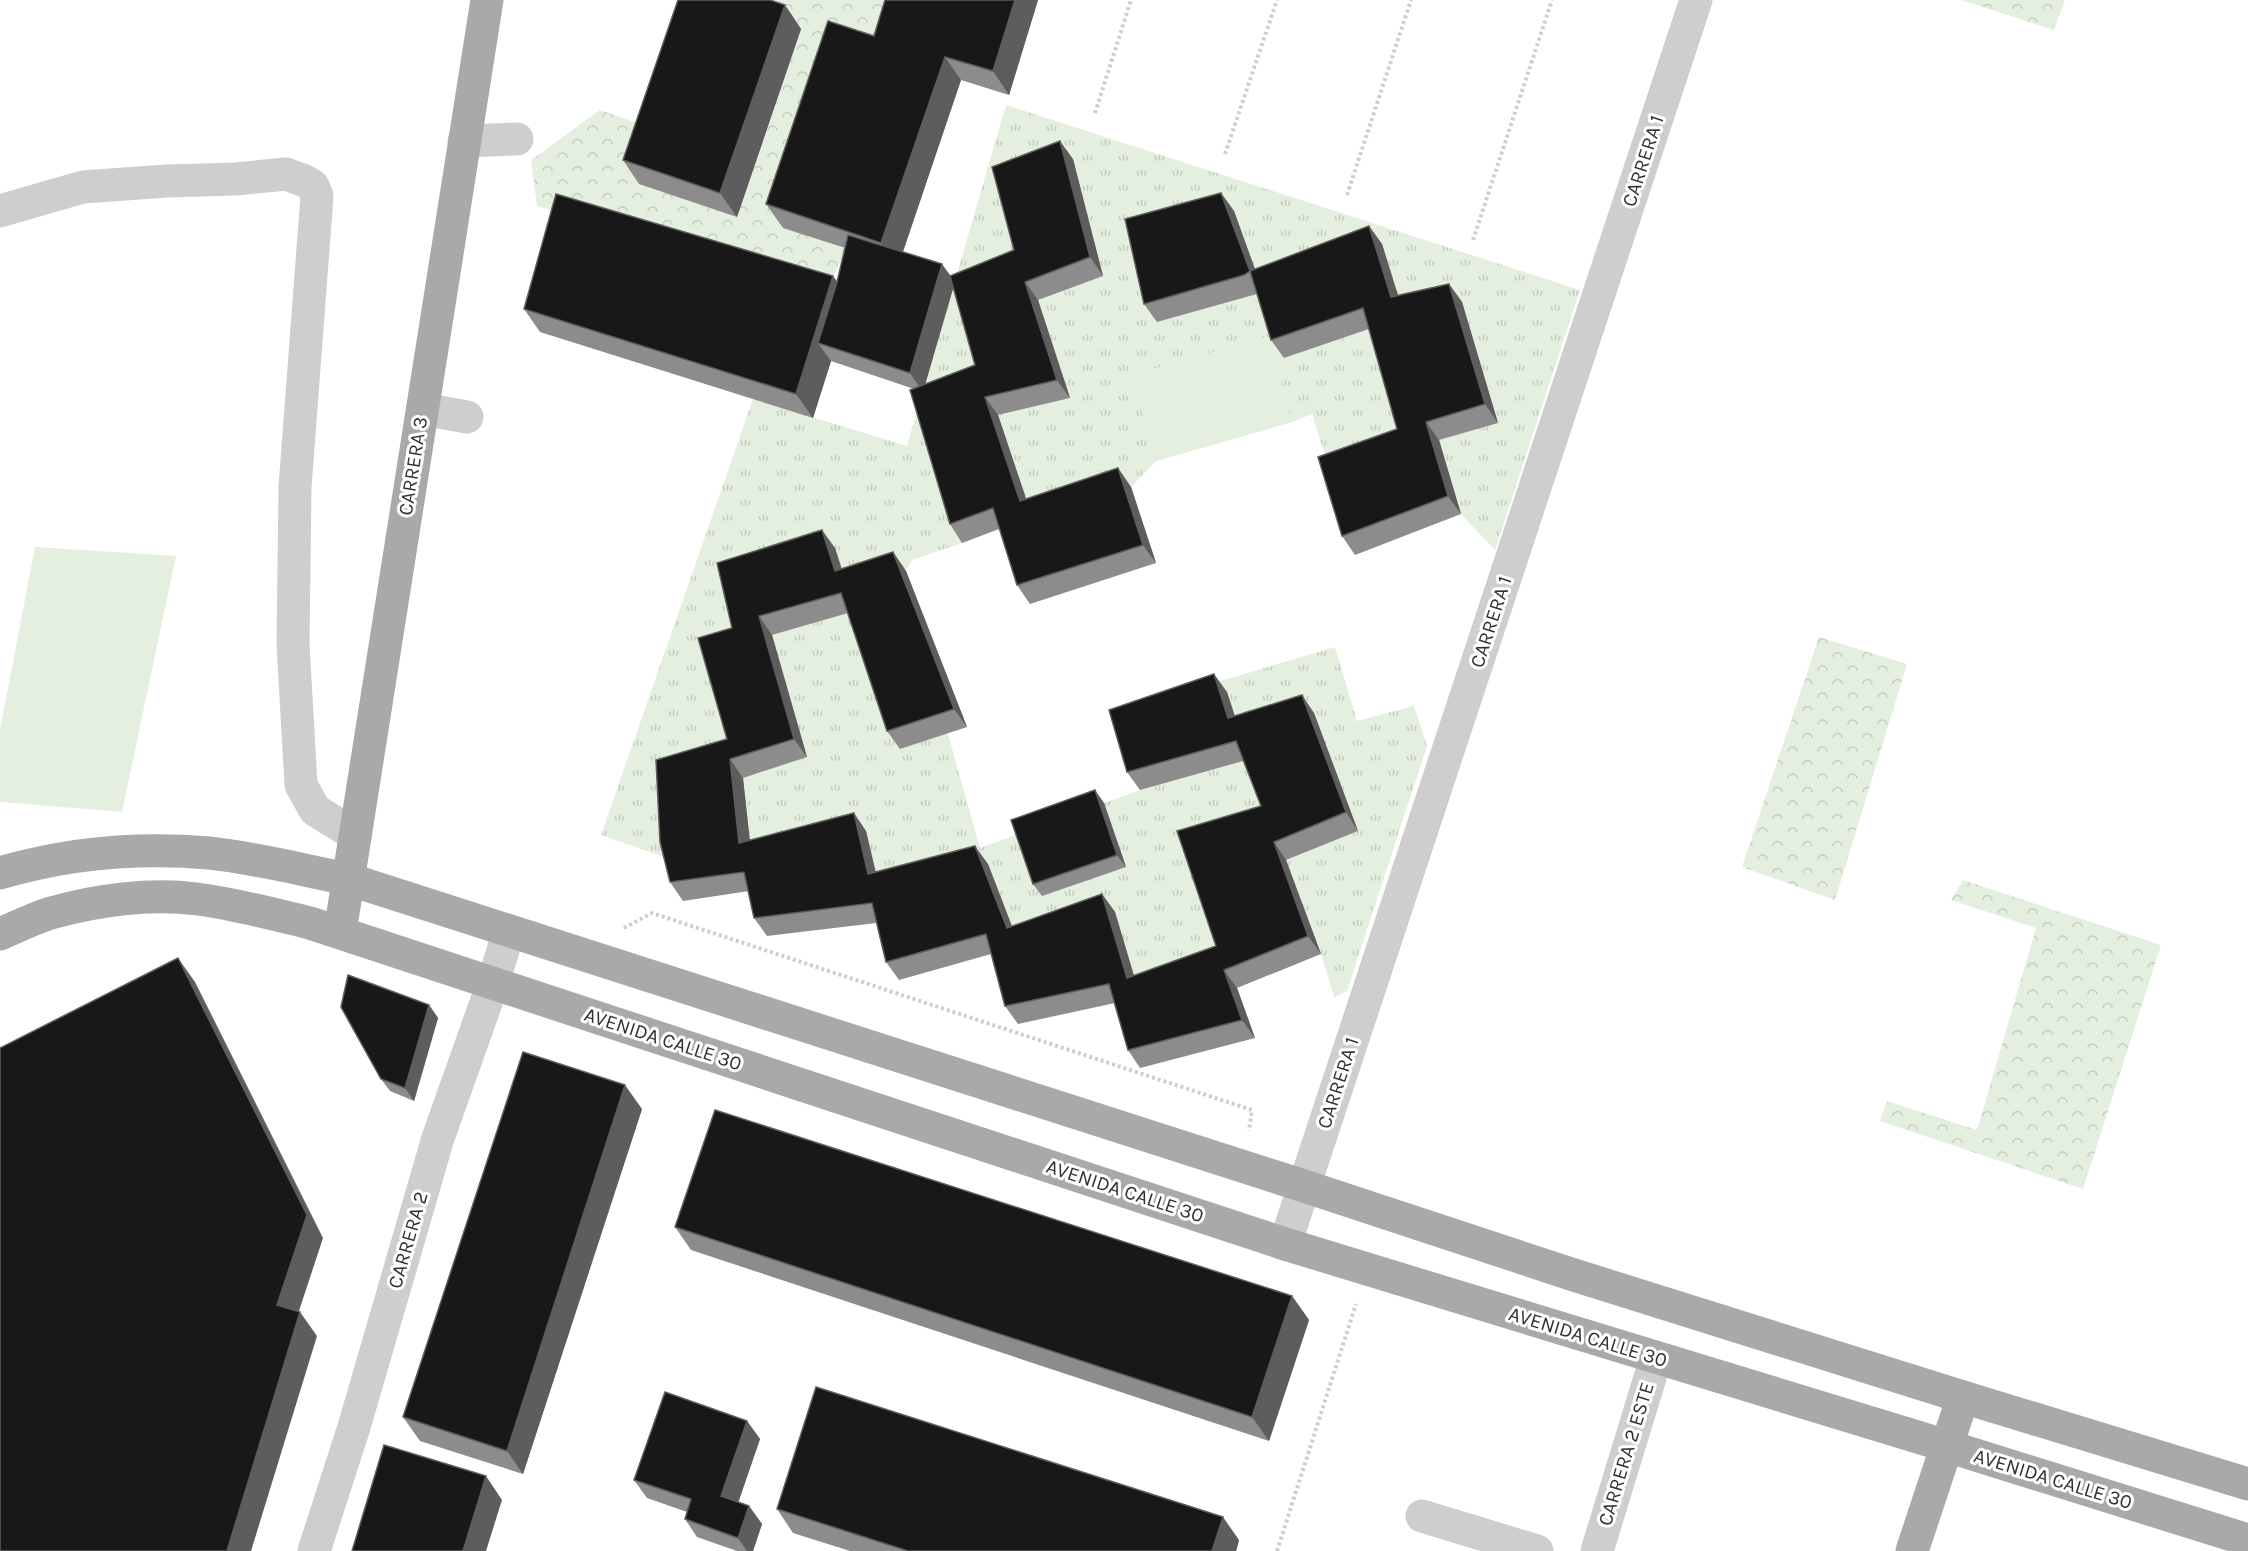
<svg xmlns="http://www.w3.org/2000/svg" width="2248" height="1551" viewBox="0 0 2248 1551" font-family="Karla,sans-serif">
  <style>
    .grass { fill: url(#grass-tufts) }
    .forest { fill: url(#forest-crowns) }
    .pitch { fill: #e4efdf }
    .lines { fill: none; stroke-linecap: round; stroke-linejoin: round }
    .path { stroke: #cecece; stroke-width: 4; stroke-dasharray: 3 3; stroke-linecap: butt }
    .minor { stroke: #cecece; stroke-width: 33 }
    .major { stroke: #a9a9a9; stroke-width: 33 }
    .wall { fill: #8c8c8c; fill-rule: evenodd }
    .shaded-wall { fill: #5d5d5d }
    .building { fill: #181818; stroke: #5d5d5d; stroke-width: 1.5 }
    .labels { text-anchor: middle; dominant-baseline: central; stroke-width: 6; stroke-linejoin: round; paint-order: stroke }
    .street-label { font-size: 20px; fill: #313131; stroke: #fff }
  </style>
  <defs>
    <pattern id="grass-tufts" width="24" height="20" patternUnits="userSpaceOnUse" patternTransform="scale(1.5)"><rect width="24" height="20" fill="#e4efdf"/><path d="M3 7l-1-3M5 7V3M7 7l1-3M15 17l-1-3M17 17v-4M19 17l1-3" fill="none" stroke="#c4cdc0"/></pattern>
    <pattern id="forest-crowns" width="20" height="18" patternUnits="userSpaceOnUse" patternTransform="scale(1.5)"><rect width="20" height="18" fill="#e4efdf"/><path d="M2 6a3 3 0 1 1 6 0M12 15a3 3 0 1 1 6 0" fill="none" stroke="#c4cdc0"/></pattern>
  </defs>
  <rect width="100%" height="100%" fill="#fff"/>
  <g class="grass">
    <path d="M1006,105L1580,290L1495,550L1461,514L1439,440L1498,422L1404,315L1382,244L1157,322L1257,294L1284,358L1376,327L1410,447L1331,475L1312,414L1292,422L1156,461L1131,487L1033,519L998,415L1070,398L1038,300L1103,275L1027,269L988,383L923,409L962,543L912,560L906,571L848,590L730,581L740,758L673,860L601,835L753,399L907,446Z"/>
    <path d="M854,611L948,734L980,848L1140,790L1249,759L1273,825L1229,964L1140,996L880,892L866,832L752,862L743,778L807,757L772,635Z"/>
    <path d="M1335,647L1357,721L1414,706L1427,746L1347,991L1334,997L1321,954L1286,860L1358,831L1241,736L1116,712Z"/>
  </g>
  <g class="forest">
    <path d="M750,0H909L783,227L846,249L826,293L537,206L531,160L600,110L657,130Z"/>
    <path d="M1961,0H2065L2054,30Z"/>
    <path d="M1819,637L1907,664L1835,900L1742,867Z"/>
    <path d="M1963,880L2161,945L2083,1189L1880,1121L1887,1101L1977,1130L2036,928L1951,900Z"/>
  </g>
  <g class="pitch">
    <path d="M1269,336L1292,422L1156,461L1132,375Z"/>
    <path d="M35,547L176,556L122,812L0,802V730Z"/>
  </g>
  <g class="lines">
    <g class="path">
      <path d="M1095,113L1131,0"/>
      <path d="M1225,154L1277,0"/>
      <path d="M1347,195L1411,0"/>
      <path d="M1473,240L1552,0"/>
      <path d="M624,928L652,913L1252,1110L1249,1131"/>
      <path d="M1277,1551L1356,1304"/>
    </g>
    <g class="minor">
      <path d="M464,141L517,139"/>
      <path d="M0,211L83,187L167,181L236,179L286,174L305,181L313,186L317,196L295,487L293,644L301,785L315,810L355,835"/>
      <path d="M423,409L467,417"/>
      <path d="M1285,1244L1696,0"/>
      <path d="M1422,1516L1537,1551"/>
      <path d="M314,1551L354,1427L438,1138L493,983L509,931"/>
      <path d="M1597,1551L1656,1358"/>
    </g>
    <g class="major">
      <path d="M0,873C68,853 138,847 209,853C256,858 302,870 348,879L1304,1186L1574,1275L1963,1397L2248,1484"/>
      <path d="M340,932L487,0"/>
      <path d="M0,934C17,927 34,918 51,913C97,900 150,893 197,899C236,904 273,914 310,923L1285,1244L1947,1446L2248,1540"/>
      <path d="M1912,1551L1963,1397"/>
    </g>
  </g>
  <g class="wall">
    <path d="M885,0H1038L1009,95L961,80L903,252L950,276L1014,250L1073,159L1103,276L1038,300L1070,398L998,415L1026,499L1118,468L1131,487L1156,563L1030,604L1017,585L999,529L962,543L950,524L914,389L831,361L813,418L540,332L524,309L833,276L837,282L845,248L783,228L766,204L874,36ZM953,288L975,365L925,384L930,367Z"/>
    <path d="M785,5L801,29L737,217L639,184L623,160Z"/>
    <path d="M1221,193L1234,211L1255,269L1369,226L1382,244L1398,295L1449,284L1462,302L1498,423L1439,440L1461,514L1355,555L1342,536L1397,429L1369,329L1284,358L1271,340L1257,294L1157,322L1144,304Z"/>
    <path d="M835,548L842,569L893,552L906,571L967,727L900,749L887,731L848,613L772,635L807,757L743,778L750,841L866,831L876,872L988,864L1012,927L1102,894L1115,912L1134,976L1216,946L1261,806L1243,761L1140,790L1127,772L1227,692L1235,716L1314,713L1358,831L1286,860L1321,954L1237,988L1255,1038L1140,1068L1128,1050L1115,1003L1018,1024L1005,1006L991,954L899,980L886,962L876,923L767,936L754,918L749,891L683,901L670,882L727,739L732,628Z"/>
    <path d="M1104,803L1126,867L1042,896L1033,884Z"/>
    <path d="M429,1005L438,1018L414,1101L390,1091L381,1079Z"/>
    <path d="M642,1109L523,1474L420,1441L403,1417Z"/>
    <path d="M675,1227L1292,1296L1309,1320L1269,1441L691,1250Z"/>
    <path d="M747,1421L760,1439L738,1502L749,1506L762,1524L753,1551H737L697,1537L685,1519L687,1512L647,1498L634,1480Z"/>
    <path d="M777,1509L1239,1540L1236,1551H850L793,1533Z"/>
  </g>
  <g class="shaded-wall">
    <path d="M1015,0H1038L1009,95L993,71Z"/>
    <path d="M785,5L801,29L737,217L720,193Z"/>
    <path d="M945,57L961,80L898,266L881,243Z"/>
    <path d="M1060,141L1073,159L1103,276L1090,257Z"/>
    <path d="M1221,193L1234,211L1262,289L1250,271Z"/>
    <path d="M1369,226L1382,244L1404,315L1391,297Z"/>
    <path d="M942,264L955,282L923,392L910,373Z"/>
    <path d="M833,276L850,300L818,343L831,361L813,418L796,394Z"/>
    <path d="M1025,282L1038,300L1070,398L1057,380Z"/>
    <path d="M1449,284L1462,302L1498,423L1485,404Z"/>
    <path d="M985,397L998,415L1033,519L1020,501Z"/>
    <path d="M1426,422L1439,440L1461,514L1448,496Z"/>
    <path d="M1118,468L1131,487L1156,563L1143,545Z"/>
    <path d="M822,530L835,548L848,590L835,571Z"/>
    <path d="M893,552L906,571L967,727L954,709Z"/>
    <path d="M759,616L772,635L807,757L794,739Z"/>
    <path d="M1214,674L1227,692L1241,736L1228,718Z"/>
    <path d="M1302,695L1314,713L1358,831L1346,812Z"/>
    <path d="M730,759L743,778L752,862L739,843Z"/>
    <path d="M1095,790L1104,803L1126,867L1117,855Z"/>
    <path d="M854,813L866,831L880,892L868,874Z"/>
    <path d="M1274,842L1286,860L1321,954L1308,936Z"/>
    <path d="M975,846L988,864L1020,947L1007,928Z"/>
    <path d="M1102,894L1115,912L1140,996L1127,978Z"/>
    <path d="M178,958L195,982L323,1238L293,1329L277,1305Z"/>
    <path d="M1224,970L1237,988L1255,1038L1242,1020Z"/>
    <path d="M429,1005L438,1018L414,1101L405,1088Z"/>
    <path d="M625,1085L642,1109L523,1474L507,1451Z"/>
    <path d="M1292,1296L1309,1320L1269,1441L1252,1417Z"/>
    <path d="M300,1312L317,1336L251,1551H227Z"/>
    <path d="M747,1421L760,1439L734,1515L721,1496Z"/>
    <path d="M486,1476L502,1500L486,1551H463Z"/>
    <path d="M749,1506L762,1524L753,1551H747L738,1538Z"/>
    <path d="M1223,1517L1239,1540L1236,1551H1212Z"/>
  </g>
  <g class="building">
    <path d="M678,0H770L785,5L720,193L623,160Z"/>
    <path d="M885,0H1015L993,71L945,57L881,243L766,204L828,21L874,36Z"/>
    <path d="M1060,141L1090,257L1025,282L1057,380L985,397L1020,501L1118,468L1143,545L1017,585L993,508L950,524L910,390L975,365L950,276L1014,250L992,167Z"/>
    <path d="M1221,193L1250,271L1244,275L1144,304L1125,219Z"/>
    <path d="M556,194L833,276L796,394L524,309Z"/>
    <path d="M1369,226L1391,297L1449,284L1485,404L1426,422L1448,496L1342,536L1318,457L1397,429L1363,308L1271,340L1250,271Z"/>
    <path d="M848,235L942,264L910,373L818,343L837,282Z"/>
    <path d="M822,530L835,571L893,552L954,709L887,731L841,593L759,616L794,739L730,759L739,843L854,813L868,874L975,846L1007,928L1102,894L1127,978L1216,946L1177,831L1261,806L1236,741L1127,772L1109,710L1214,674L1228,718L1302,695L1346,812L1274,842L1308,936L1224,970L1242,1020L1128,1050L1109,984L1005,1006L986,934L886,962L872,903L754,918L744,872L670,882L660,842L656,760L727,739L698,638L732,628L717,563Z"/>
    <path d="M1095,790L1117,855L1033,884L1011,820Z"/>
    <path d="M178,958L307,1215L277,1305L300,1312L227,1551H0V1048Z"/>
    <path d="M348,975L429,1005L405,1088L381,1079L341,1007Z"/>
    <path d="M523,1052L625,1085L507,1451L403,1417Z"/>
    <path d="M715,1110L1292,1296L1252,1417L675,1227Z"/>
    <path d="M816,1387L1223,1517L1212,1551H908L777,1509Z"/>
    <path d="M665,1392L747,1421L721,1496L749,1506L738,1538L685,1519L691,1499L634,1480Z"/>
    <path d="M384,1445L486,1476L463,1551H352Z"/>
  </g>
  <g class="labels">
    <g class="street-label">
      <text transform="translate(1643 161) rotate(-72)">CARRERA 1</text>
      <text transform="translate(413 466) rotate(-81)">CARRERA 3</text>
      <text transform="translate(1491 622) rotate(-72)">CARRERA 1</text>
      <text transform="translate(663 1039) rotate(18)">AVENIDA CALLE 30</text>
      <text transform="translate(1338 1083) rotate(-72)">CARRERA 1</text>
      <text transform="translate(1125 1191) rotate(18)">AVENIDA CALLE 30</text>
      <text transform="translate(408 1240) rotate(-74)">CARRERA 2</text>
      <text transform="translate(1588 1337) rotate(17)">AVENIDA CALLE 30</text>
      <text transform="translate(1626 1454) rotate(-73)">CARRERA 2 ESTE</text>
      <text transform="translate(2053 1479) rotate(17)">AVENIDA CALLE 30</text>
    </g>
  </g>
</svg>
